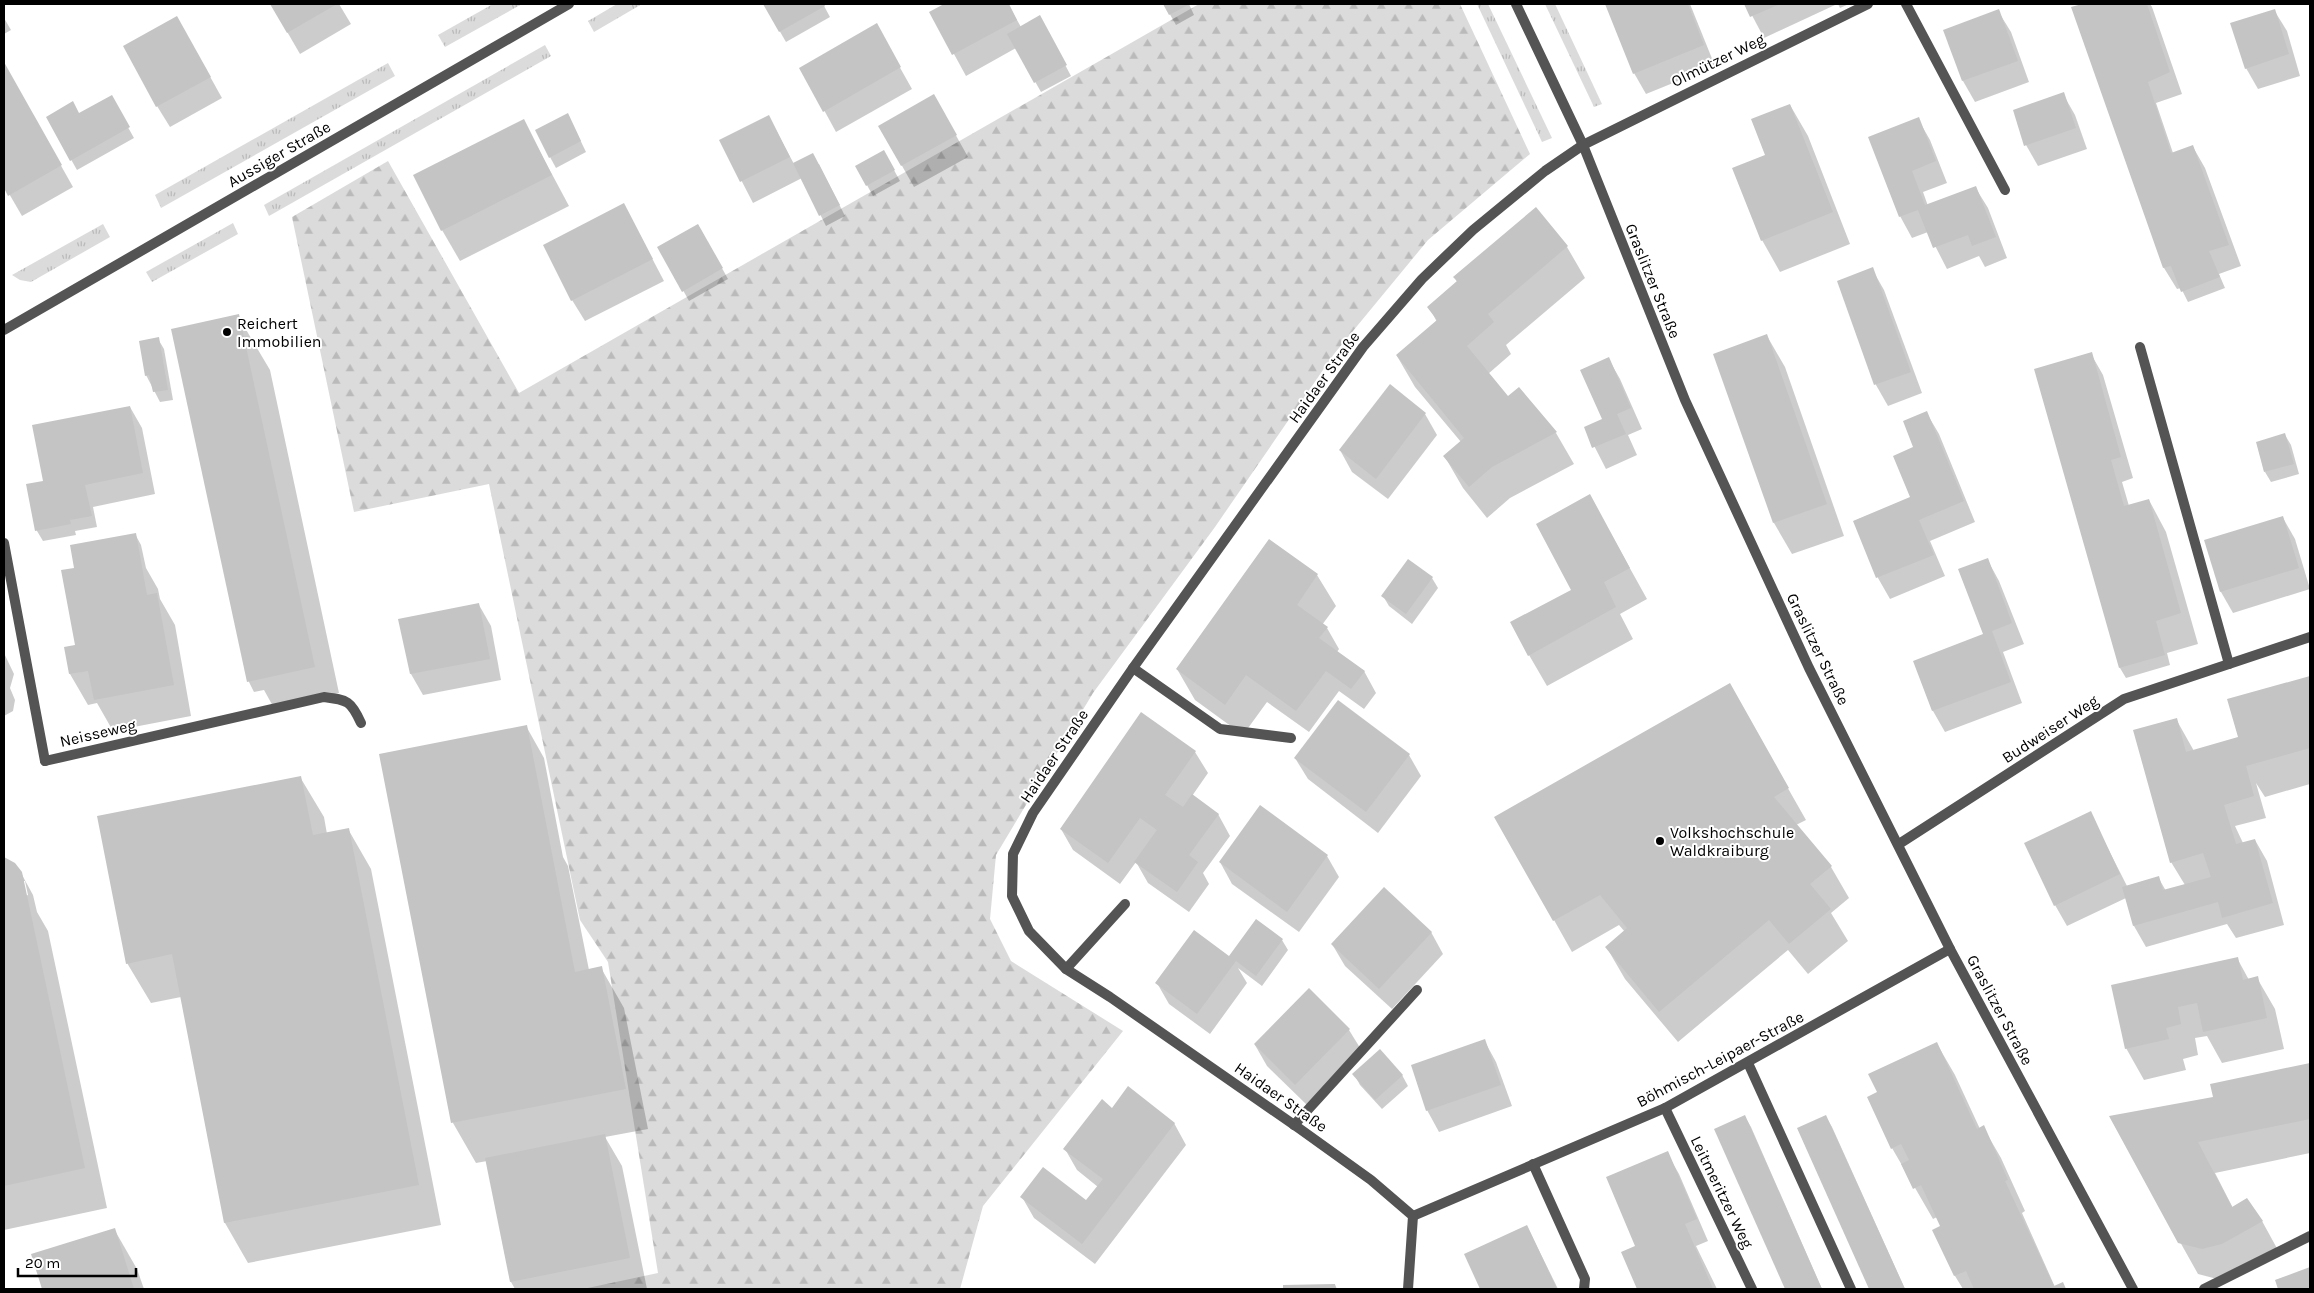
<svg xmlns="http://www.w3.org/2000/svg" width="2314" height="1293" viewBox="0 0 2314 1293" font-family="Karla,sans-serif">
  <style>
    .grass { fill: url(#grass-tufts) }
    .forest { fill: url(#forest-firs) }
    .shadow { fill: #0003; fill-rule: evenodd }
    .building { fill: #c4c4c4 }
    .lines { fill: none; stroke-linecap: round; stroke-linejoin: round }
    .service { stroke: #545454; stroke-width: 10 }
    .minor { stroke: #545454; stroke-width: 10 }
    .tertiary { stroke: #545454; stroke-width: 10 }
    .poi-dot { fill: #000; stroke: #fff; stroke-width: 2 }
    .labels { text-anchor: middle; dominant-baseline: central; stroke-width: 4; stroke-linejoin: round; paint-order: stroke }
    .street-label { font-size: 16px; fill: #000; stroke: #fff }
    .poi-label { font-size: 16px; fill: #000; stroke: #fff; text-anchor: start }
  </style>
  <defs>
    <pattern id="grass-tufts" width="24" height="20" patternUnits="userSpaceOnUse" patternTransform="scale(1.25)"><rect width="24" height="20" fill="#dbdbdb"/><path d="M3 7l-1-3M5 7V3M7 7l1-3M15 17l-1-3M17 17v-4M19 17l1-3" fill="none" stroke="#bababa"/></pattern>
    <pattern id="forest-firs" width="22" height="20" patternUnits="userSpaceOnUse" patternTransform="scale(1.25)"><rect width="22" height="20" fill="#dbdbdb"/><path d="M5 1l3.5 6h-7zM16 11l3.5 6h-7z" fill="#bababa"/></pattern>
  </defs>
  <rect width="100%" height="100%" fill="#fff"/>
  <g class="grass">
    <path d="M493,4H522L445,47L438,35Z"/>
    <path d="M617,4H642L594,32L588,21Z"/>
    <path d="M1477,4H1488L1552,138L1542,142Z"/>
    <path d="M1545,4H1555L1602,104L1594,107Z"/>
    <path d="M545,45L551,56L269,216L264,205Z"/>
    <path d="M388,63L395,76L161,208L155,195Z"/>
    <path d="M233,223L238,234L152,282L146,272Z"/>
    <path d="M103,224L110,237L31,282L20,280L12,275Z"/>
  </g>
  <path class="forest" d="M1199,4H1460L1530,154L1428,240L1334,354L1215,527L1093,693L996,855L990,919L1011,961L1123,1031L983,1206L960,1289H583L658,1273L608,962L580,920L489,484L354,512L292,217L388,161L519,393Z"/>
  <g class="shadow">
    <path d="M271,4H339L351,24L300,54Z"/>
    <path d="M764,4H823L830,17L786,42Z"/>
    <path d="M947,4H1008L1021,27H1045L1071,76L1041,92L1016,48L966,76L931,12Z"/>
    <path d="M1164,4H1189L1194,15L1176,25Z"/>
    <path d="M1606,4H1690L1715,66L1646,94L1634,73Z"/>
    <path d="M1746,4H1835V5L1764,38Z"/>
    <path d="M1838,4H1849L1840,8Z"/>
    <path d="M2085,4H2150L2152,7L2182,94L2156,103L2173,153L2193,147L2205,168L2241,266L2219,274L2225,288L2188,302L2181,288L2177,289L2164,268L2073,8Z"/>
    <path d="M2274,10L2287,31L2300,76L2258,89L2246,68Z"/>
    <path d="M1998,11L2011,32L2029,82L1975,102L1963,81L1945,31Z"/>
    <path d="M4,18L11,30L4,34Z"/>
    <path d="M876,25L912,89L836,132L801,68Z"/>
    <path d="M189,39L222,98L170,127L157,106Z"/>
    <path d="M4,64L73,187L22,216L4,185Z"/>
    <path d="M2063,94L2075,115L2087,149L2038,166L2026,145Z"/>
    <path d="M934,96L968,157L914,187L880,127Z"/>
    <path d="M111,97L134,138L77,170L47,117L79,115Z"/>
    <path d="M1790,105L1808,136L1850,244L1780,272L1762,240L1734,169L1767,156Z"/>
    <path d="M769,117L794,164H819L845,216L826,226L802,178L753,203L721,141Z"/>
    <path d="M1918,119L1930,140L1947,183L1923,192L1928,206L1975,187L1988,208L2007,258L1985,267L1979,256L1947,269L1928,232L1912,238L1900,216Z"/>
    <path d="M523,120L569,206L460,261L442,230Z"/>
    <path d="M573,125L586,152L556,168L550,157Z"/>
    <path d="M884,152L900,181L873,196L857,167Z"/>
    <path d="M624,205L664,281L585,321L572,300Z"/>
    <path d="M1536,209L1567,247L1585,278L1506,345L1511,354L1488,374L1508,397L1519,388L1556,433L1574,464L1510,498L1487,518L1463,488L1445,457L1461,442L1415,387L1397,356L1437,322L1429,307L1457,282L1455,278Z"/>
    <path d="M698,225L728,279L689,301L659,247Z"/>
    <path d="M1872,269L1884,290L1922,393L1888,406L1876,385L1839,282Z"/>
    <path d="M238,316L270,370L339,693L274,708L264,690L254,692L249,682L173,330Z"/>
    <path d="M1767,336L1785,367L1844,536L1792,554L1774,523L1715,355Z"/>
    <path d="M158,339L164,349L173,400L160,402L146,375Z"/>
    <path d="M2091,354L2103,375L2133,478L2122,482L2129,506L2149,500L2166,532L2198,644L2167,653L2170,665L2126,678L2120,668Z"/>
    <path d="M1608,358L1620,379L1642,429L1628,435L1637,455L1606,469L1585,428L1604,420Z"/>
    <path d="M130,407L142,428L155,494L93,507L97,527L75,531L76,535L43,541L37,531L27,485L43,482Z"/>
    <path d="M1926,412L1939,434L1975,522L1930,541L1945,576L1890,599L1878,578L1854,521L1911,498L1915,447Z"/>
    <path d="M1425,414L1437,435L1388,499L1352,472L1340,450Z"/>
    <path d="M2285,435L2291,445L2299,474L2271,482L2265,472Z"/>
    <path d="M2283,518L2295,539L2310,589L2233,613L2221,592L2206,541Z"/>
    <path d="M1607,527L1647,599L1620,614L1633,639L1547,686L1529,655L1573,590Z"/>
    <path d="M135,534L141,545L146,568L158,589L160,599L175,625L191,716L113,731L97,703L88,705L70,674L65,648L76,646L75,569Z"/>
    <path d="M1269,540L1317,575L1336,606L1322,625L1327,628L1339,649L1337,652L1364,671L1376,693L1364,709L1339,691L1309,732L1267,702L1243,735L1195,700L1177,669Z"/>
    <path d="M1987,559L1999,581L2024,644L2003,652L2022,703L1945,732L1933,711L1915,661L1985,635Z"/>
    <path d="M1432,578L1438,588L1412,624L1389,606L1383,596Z"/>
    <path d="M479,605L491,626L501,680L423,695L411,674L400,620Z"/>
    <path d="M4,653L14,674L10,688L15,700L13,711L4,716Z"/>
    <path d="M2310,677V784L2265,797L2256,783L2266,818L2235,826L2243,843L2255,840L2267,861L2284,925L2236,938L2227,924L2146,947L2134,926L2126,898L2067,926L2055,905L2090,813L2127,886L2158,877L2166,891L2185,885L2171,862L2176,719L2194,751L2240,743L2229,700Z"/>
    <path d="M1141,714L1195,752L1208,773L1192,796L1218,814L1230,836L1203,873L1209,884L1189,912L1148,883L1136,862L1120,884L1073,850L1061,829Z"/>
    <path d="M1747,716L1806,820L1796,825L1831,867L1849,898L1831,913L1848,941L1808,974L1788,950L1678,1042L1625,979L1607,948L1625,932L1619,925L1572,952L1496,817Z"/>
    <path d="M526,726L544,758L563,857L568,866L589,970L601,968L624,1008L648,1129L605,1137L622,1166L647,1289H515L511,1282L487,1161L476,1163L453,1123Z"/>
    <path d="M1409,755L1421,776L1378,833L1308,779L1295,758Z"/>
    <path d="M300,777L324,817L327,834L348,829L371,869L441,1225L248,1263L225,1223L181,997L151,1003L127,963Z"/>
    <path d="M1327,856L1339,877L1299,932L1232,884L1220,862Z"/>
    <path d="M4,858L21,873L33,895L37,912L48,931L107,1208L4,1230ZM22,881H25L28,895L25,896Z"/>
    <path d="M1431,932L1443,954L1392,1009L1345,966L1332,944Z"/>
    <path d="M1282,940L1288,950L1262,986L1238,968L1247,983L1210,1034L1169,1004L1157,983L1233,960Z"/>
    <path d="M2237,958L2249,980L2257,978L2275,1009L2284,1049L2222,1063L2207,1036L2195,1038L2198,1055L2183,1059L2186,1070L2144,1080L2126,1048Z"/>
    <path d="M1309,990L1349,1030L1362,1051L1308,1106L1267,1066L1255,1045Z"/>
    <path d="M1484,1040L1496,1062L1512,1106L1439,1132L1427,1110Z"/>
    <path d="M1937,1044L1955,1075L1980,1129L1983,1127L2001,1158L2025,1211L2022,1213L2055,1287L2063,1284L2066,1289H1963L1955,1276L1934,1231L1941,1227L1937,1217L1933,1219L1892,1148L1879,1093Z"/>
    <path d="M2310,1064V1153L2215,1173L2233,1208L2262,1221L2279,1252L2221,1280L2198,1274L2110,1117L2214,1098L2211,1085Z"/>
    <path d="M1354,1074L1402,1075L1408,1086L1382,1109L1360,1085Z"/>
    <path d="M1112,1109L1174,1123L1186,1145L1095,1264L1034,1218L1022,1197L1086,1202L1098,1187L1077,1170L1065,1149Z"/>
    <path d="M1745,1117L1751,1127L1822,1289H1786L1716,1130Z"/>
    <path d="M1826,1117L1832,1127L1905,1289H1870L1798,1129Z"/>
    <path d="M1667,1153L1679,1174L1708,1241L1696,1246L1717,1289H1639L1623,1252L1637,1246Z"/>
    <path d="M1527,1226L1558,1289H1482L1466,1254Z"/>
    <path d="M114,1229L137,1269L144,1289H43L33,1255Z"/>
    <path d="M2310,1269V1289H2279L2276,1280Z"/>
    <path d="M1335,1285L1337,1289H1284V1286Z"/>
  </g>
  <g class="building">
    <path d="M270,4H337L287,33Z"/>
    <path d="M763,4H824L825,6L779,32Z"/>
    <path d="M944,4H1009L1017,20L952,55L929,12Z"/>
    <path d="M1163,4H1190L1169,15Z"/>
    <path d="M1605,4H1688L1704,45L1633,74Z"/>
    <path d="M1744,4H1780L1750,17Z"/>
    <path d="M2082,4H2147L2170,72L2148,82L2171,153L2193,145L2229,245L2209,251L2220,277L2181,292L2171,266L2163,268L2071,7Z"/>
    <path d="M1999,9L2018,61L1962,81L1943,30Z"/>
    <path d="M2275,9L2289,54L2245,69L2230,23Z"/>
    <path d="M1040,15L1067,65L1034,83L1007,34Z"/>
    <path d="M177,16L211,77L156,107L123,46Z"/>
    <path d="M877,23L901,67L823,112L799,68Z"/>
    <path d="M4,62L62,165L8,196L4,188Z"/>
    <path d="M2064,92L2076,128L2024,146L2013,110Z"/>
    <path d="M934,94L957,135L901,166L878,126Z"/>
    <path d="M112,95L130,127L70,161L46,117L73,101L79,113Z"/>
    <path d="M1790,104L1833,212L1761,241L1732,168L1765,155L1751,119Z"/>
    <path d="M568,113L581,141L549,158L535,130Z"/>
    <path d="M769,115L790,157L740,182L719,140Z"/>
    <path d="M1919,117L1936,161L1912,171L1925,205L1976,186L1996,237L1972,246L1968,235L1933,248L1918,210L1899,217L1868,137Z"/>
    <path d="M524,119L552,175L441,231L413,175Z"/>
    <path d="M884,150L895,170L866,186L855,166Z"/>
    <path d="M813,153L840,205L819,216L793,163Z"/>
    <path d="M624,203L653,259L571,301L543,245Z"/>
    <path d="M1536,207L1568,246L1488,314L1494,322L1467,346L1508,396L1519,387L1557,432L1492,467L1469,487L1443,456L1464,438L1396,355L1437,320L1427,307L1457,281L1453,277Z"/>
    <path d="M698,224L723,268L682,292L657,247Z"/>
    <path d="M1873,267L1911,372L1874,385L1837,281Z"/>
    <path d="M239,314L315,667L247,682L171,329Z"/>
    <path d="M1767,334L1827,504L1773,523L1713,354Z"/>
    <path d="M159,337L168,390L153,392L149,375L145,376L139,341Z"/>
    <path d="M2092,352L2121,457L2111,460L2124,506L2149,499L2181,613L2156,621L2165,655L2119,668L2034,369Z"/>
    <path d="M1609,357L1631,408L1617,414L1626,434L1592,448L1584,427L1602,419L1580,370Z"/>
    <path d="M1390,384L1426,413L1376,479L1339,450Z"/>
    <path d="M130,406L143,473L85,485L92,516L70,520L71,524L35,531L26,484L43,481L32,425Z"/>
    <path d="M1927,411L1964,501L1919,520L1934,555L1876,578L1853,521L1910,497L1893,456L1913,447L1903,421Z"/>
    <path d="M2285,433L2294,464L2264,472L2256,442Z"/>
    <path d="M1590,494L1630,568L1604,582L1616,607L1528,656L1510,622L1571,590L1536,524Z"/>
    <path d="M2283,516L2299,568L2220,592L2204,540Z"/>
    <path d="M136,533L147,595L157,593L174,685L94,700L88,671L69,674L64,647L75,645L61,570L74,568L70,545Z"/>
    <path d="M1269,539L1318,574L1297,605L1328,627L1319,638L1365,671L1351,689L1326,671L1296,711L1246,675L1225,705L1176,669Z"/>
    <path d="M1988,558L2012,623L1992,631L2011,682L1932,711L1913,661L1983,634L1958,569Z"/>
    <path d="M1408,559L1433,577L1406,614L1381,596Z"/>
    <path d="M479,603L490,659L410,674L398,619Z"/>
    <path d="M2310,676V748L2246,766L2254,796L2224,805L2236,844L2255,839L2273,903L2222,918L2218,902L2133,926L2122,887L2159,876L2163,890L2211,877L2203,853L2170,863L2133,730L2177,718L2186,752L2238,737L2227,699Z"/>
    <path d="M1730,683L1789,788L1774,797L1832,866L1810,884L1831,909L1789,944L1769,920L1659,1012L1605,947L1627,928L1600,895L1553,921L1494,817Z"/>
    <path d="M1338,700L1410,754L1366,812L1294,758Z"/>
    <path d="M1141,712L1196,751L1165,795L1183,807L1192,794L1219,814L1189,855L1198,862L1177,892L1134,862L1157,830L1140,818L1108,863L1060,829Z"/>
    <path d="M527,725L575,972L602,966L626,1089L451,1123L379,754Z"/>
    <path d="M301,776L313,835L349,828L419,1185L224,1223L172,954L126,964L97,816Z"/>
    <path d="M1260,805L1328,855L1287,912L1219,862Z"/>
    <path d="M2091,811L2120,874L2054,906L2024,843Z"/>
    <path d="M4,857L15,863L22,872L85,1168L4,1186Z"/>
    <path d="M1384,887L1432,932L1379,989L1331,944Z"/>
    <path d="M1256,919L1283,939L1256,976L1236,961L1197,1014L1155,983L1194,930L1229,956Z"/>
    <path d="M2238,957L2243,980L2258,976L2267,1018L2203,1032L2197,1003L2178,1007L2181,1024L2166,1028L2169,1039L2125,1049L2111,985Z"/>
    <path d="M1309,988L1350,1029L1295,1085L1254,1044Z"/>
    <path d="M1485,1039L1501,1085L1426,1111L1411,1065Z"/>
    <path d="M1937,1042L1977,1129L1984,1125L2008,1180L2005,1181L2054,1286L2063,1282L2066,1289H1974L1966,1271L1954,1276L1932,1230L1940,1226L1921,1185L1913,1189L1901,1164L1909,1160L1901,1144L1891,1149L1867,1097L1877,1092L1868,1074Z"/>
    <path d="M1380,1049L1403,1075L1375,1100L1352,1074Z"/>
    <path d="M2310,1063V1119L2198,1142L2232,1207L2247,1198L2263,1221L2222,1244L2202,1249L2178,1243L2109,1116L2213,1097L2210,1084Z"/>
    <path d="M1128,1086L1175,1123L1082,1244L1020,1197L1043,1167L1086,1200L1103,1179L1063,1149L1102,1099L1112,1108Z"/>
    <path d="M1745,1115L1822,1289H1785L1714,1129Z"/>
    <path d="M1826,1115L1905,1289H1869L1797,1128Z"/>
    <path d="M605,1134L630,1258L510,1282L485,1158Z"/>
    <path d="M1668,1151L1697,1219L1685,1224L1713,1289H1637L1621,1252L1635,1246L1606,1177Z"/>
    <path d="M1527,1225L1557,1289H1480L1464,1254Z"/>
    <path d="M115,1228L134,1289H42L31,1254Z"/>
    <path d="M2310,1267V1289H2278L2275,1280Z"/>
    <path d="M1335,1284L1336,1289H1283V1285Z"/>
  </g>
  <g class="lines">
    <g class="service">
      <path d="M1906,4L2005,190"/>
      <path d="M2140,347L2229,664"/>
      <path d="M1133,668L1220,729L1291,738"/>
      <path d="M45,761L324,697C348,700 351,701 361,723"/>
      <path d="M1066,969L1125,904"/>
      <path d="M1748,1063L1851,1289"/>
      <path d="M1294,1125L1417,990"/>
      <path d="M1533,1164L1585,1279L1584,1289"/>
      <path d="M2204,1289L2310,1236"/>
    </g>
    <g class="minor">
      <path d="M4,330L569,4"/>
      <path d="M4,543L45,761"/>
      <path d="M1899,844L2124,699L2310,637"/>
      <path d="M1665,1108L1752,1289"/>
      <path d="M1413,1216L1665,1108L1950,949"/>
      <path d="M1408,1289L1413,1216L1371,1180L1300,1129L1110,997L1066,969L1029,931L1012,896L1013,854L1033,813L1133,668L1363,347L1422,279L1473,230L1545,171L1583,145L1868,4"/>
    </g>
    <path class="tertiary" d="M1516,4L1583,145L1685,400L1809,668L1950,949L2133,1289"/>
  </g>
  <g class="poi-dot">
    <circle cx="227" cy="332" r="5"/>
    <circle cx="1660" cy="841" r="5"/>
  </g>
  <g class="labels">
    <g class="street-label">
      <text transform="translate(1718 60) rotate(-26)">Olmützer Weg</text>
      <text transform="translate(279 154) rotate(-30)">Aussiger Straße</text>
      <text transform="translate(1653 281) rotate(68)">Graslitzer Straße</text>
      <text transform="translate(1324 377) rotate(-54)">Haidaer Straße</text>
      <text transform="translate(1818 649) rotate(64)">Graslitzer Straße</text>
      <text transform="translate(2050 729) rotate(-33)">Budweiser Weg</text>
      <text transform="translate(98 733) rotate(-13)">Neisseweg</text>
      <text transform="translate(1054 756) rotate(-56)">Haidaer Straße</text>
      <text transform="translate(2000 1010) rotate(62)">Graslitzer Straße</text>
      <text transform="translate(1720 1059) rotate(-28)">Böhmisch-Leipaer-Straße</text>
      <text transform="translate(1281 1097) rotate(35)">Haidaer Straße</text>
      <text transform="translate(1722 1192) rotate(64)">Leitmeritzer Weg</text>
    </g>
    <g class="poi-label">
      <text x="237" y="323">Reichert<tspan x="237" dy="18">Immobilien</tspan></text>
      <text x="1670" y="832">Volkshochschule<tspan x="1670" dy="18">Waldkraiburg</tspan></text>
    </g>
  </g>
  <rect width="2314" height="1293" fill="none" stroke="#000000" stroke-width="10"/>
  <path d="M18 1268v8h118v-8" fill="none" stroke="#000000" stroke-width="2.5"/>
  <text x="25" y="1268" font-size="15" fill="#000000" stroke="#ffffff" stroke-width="4" paint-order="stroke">20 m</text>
</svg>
